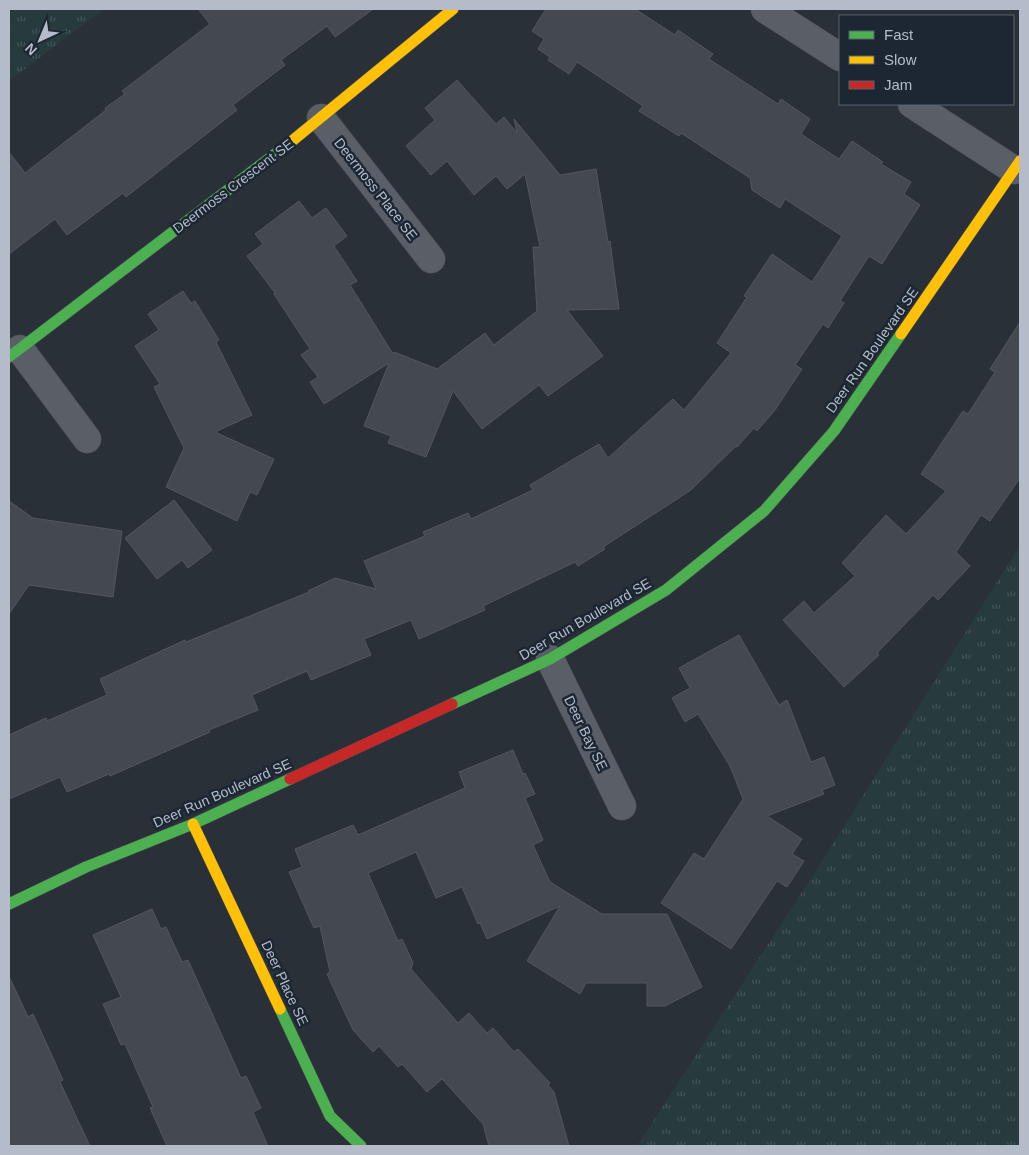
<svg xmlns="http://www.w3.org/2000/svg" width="1029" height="1155" viewBox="0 0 1029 1155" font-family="Arial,sans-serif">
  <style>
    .grass { fill: url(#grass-tufts) }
    .building { fill: #444950; stroke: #52575f }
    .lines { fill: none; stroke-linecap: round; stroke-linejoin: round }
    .street-casing { stroke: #484c53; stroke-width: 29 }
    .fast-casing { stroke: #484c53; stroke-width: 12 }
    .slow-casing { stroke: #484c53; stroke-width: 12 }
    .jam-casing { stroke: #484c53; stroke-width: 12 }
    .street { stroke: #5a5e66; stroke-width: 28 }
    .fast { stroke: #4caf50; stroke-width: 11 }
    .slow { stroke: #ffc107; stroke-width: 11 }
    .jam { stroke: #c62828; stroke-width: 11 }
    .labels { text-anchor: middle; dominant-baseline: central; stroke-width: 5; stroke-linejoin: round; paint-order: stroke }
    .street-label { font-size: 14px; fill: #b4bcc9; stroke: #1d2633 }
  </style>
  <defs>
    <pattern id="grass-tufts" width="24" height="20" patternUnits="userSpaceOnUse" patternTransform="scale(1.25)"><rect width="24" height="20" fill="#273a3e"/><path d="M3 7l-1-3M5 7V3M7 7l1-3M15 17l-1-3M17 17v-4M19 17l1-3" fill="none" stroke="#445559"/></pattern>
  </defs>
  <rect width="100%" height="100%" fill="#2a3038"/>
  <g class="grass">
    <path d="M9,9H104L9,81Z"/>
    <path d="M1020,545V1146H637L822,861Z"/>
  </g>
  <g class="building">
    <path d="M198,9H373L335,37L327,26L281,60L285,65L233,105L237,110L126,197L123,193L67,235L55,219L9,254V152L25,173L106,110L105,108L125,94L122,91L210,24Z"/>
    <path d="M546,9H635L675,35L678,30L713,54L709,59L778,104L781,99L810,119L801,134L839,159L852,141L883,162L881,164L911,182L904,194L920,205L882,264L869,256L840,301L844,303L828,328L823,324L795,365L802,369L775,410L757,431L754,428L737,447L736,446L691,490L603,547L605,549L578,566L575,562L483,606L485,610L419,639L411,620L364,639L371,655L311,680L307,671L252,695L258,710L209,730L210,732L110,776L109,774L67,792L60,777L9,799V735L46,718L47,721L107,695L100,679L185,640L186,642L309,592L308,591L335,578L376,589L364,561L425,536L423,532L468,513L471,519L533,490L530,485L599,444L608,458L673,399L684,410L731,353L717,343L747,297L744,296L772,254L812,282L842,236L785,199L780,208L752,190L750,178L681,133L679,136L639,111L643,106L577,62L569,74L548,60L550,57L538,49L544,39L532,31Z"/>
    <path d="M457,80L496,124L504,117L517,133L514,119L560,175L596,169L608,242L610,241L619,309L567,310L603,356L548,396L539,385L482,429L453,391L426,457L388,443L391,436L364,426L389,363L324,404L310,382L318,377L301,355L310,349L274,294L275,293L247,256L263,244L255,234L299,201L312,218L326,208L347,236L334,246L357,281L350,285L393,354L394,352L437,369L485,333L494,345L537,311L533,247H540L525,174L507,189L496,176L474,195L447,161L431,175L406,146L435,120L425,108Z"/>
    <path d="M183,291L191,303L195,301L219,340L216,342L252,415L215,432L274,459L257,495L250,492L237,521L166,487L184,448L154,387L160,384L135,346L159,330L148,314Z"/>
    <path d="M1020,322V478L990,521L981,515L956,552L970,566L938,600L933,595L877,653L879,655L844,687L783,620L804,601L814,613L855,576L842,563L886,515L906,534L946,491L921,474L963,411L968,414L995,372L990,369Z"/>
    <path d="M174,500L212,550L188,568L182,560L157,579L125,538Z"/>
    <path d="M9,501L33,518L122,531L113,597L29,585L9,614Z"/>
    <path d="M739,635L779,705L787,700L811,762L824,757L835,785L822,790L824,794L767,816L802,839L792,854L804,861L787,887L777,881L731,949L661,903L694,853L704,859L743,799L730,766L698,714L685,722L672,698L690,688L679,668Z"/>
    <path d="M513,750L523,774L525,773L535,794L525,798L543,840L533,845L550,882L602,914H667L702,987L665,1006H647V983H586L580,994L527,961L560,906L487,939L480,923L478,924L462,887L436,898L416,852L368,873L398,941L402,939L413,963L411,969L458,1023L469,1013L487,1033L493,1028L514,1052L518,1049L550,1083L548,1085L554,1092L569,1146H489L483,1124L442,1079L427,1092L402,1064L398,1067L379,1046L373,1052L353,1030L327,974L330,972L320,926L314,928L289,872L302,867L295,849L353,825L358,835L465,788L459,772Z"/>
    <path d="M152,909L161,929L166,927L182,962L188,960L241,1078L246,1076L261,1108L253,1112L268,1146H167L150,1108L153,1107L125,1044L121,1045L103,1004L121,997L93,935Z"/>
    <path d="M9,976L28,1017L33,1014L63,1080L60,1082L90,1146H9Z"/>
  </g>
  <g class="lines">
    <g class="street-casing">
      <g id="street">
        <path d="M765,9L840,57"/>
        <path d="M912,104L1014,170"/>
        <path d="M321,118L431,259"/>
        <path d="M20,349L87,439"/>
        <path d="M550,659L622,806"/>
      </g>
    </g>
    <g class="fast-casing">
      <g id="fast">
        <path d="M9,357L292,141"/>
        <path d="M452,704L550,659L666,590L764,511L834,431L901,334"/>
        <path d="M9,904L86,867L193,824L290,779"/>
        <path d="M280,1009L330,1116L361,1146"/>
      </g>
    </g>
    <g class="slow-casing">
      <g id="slow">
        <path d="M292,141L453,9"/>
        <path d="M901,334L1020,161"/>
        <path d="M193,824L280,1009"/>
      </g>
    </g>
    <g class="jam-casing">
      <path id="jam" d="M290,779L452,704"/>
    </g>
    <use href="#street" class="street"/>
    <use href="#fast" class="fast"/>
    <use href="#slow" class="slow"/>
    <use href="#jam" class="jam"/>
  </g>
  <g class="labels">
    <g class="street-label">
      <text transform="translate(233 186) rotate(-37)">Deermoss Crescent SE</text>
      <text transform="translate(376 189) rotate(52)">Deermoss Place SE</text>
      <text transform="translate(872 350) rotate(-55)">Deer Run Boulevard SE</text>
      <text transform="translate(585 619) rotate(-30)">Deer Run Boulevard SE</text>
      <text transform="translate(586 733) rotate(64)">Deer Bay SE</text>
      <text transform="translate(222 793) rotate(-24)">Deer Run Boulevard SE</text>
      <text transform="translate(285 983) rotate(65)">Deer Place SE</text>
    </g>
  </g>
  <rect width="1029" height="1155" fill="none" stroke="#b4bcc9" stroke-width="20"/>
  <rect x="839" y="15" width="175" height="90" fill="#1d2633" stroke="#59626f"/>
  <rect x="849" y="31" width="25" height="8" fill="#4caf50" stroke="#59626f"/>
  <text x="884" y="40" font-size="15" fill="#b4bcc9">Fast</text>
  <rect x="849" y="56" width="25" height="8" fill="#ffc107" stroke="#59626f"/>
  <text x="884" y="65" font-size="15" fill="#b4bcc9">Slow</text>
  <rect x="849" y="81" width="25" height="8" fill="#c62828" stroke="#59626f"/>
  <text x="884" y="90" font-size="15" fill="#b4bcc9">Jam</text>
  <g transform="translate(40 40) rotate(224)" stroke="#1d2633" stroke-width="4" paint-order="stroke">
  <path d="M0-4L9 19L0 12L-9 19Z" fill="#b4bcc9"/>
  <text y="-8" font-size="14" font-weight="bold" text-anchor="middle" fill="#b4bcc9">N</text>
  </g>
</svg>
